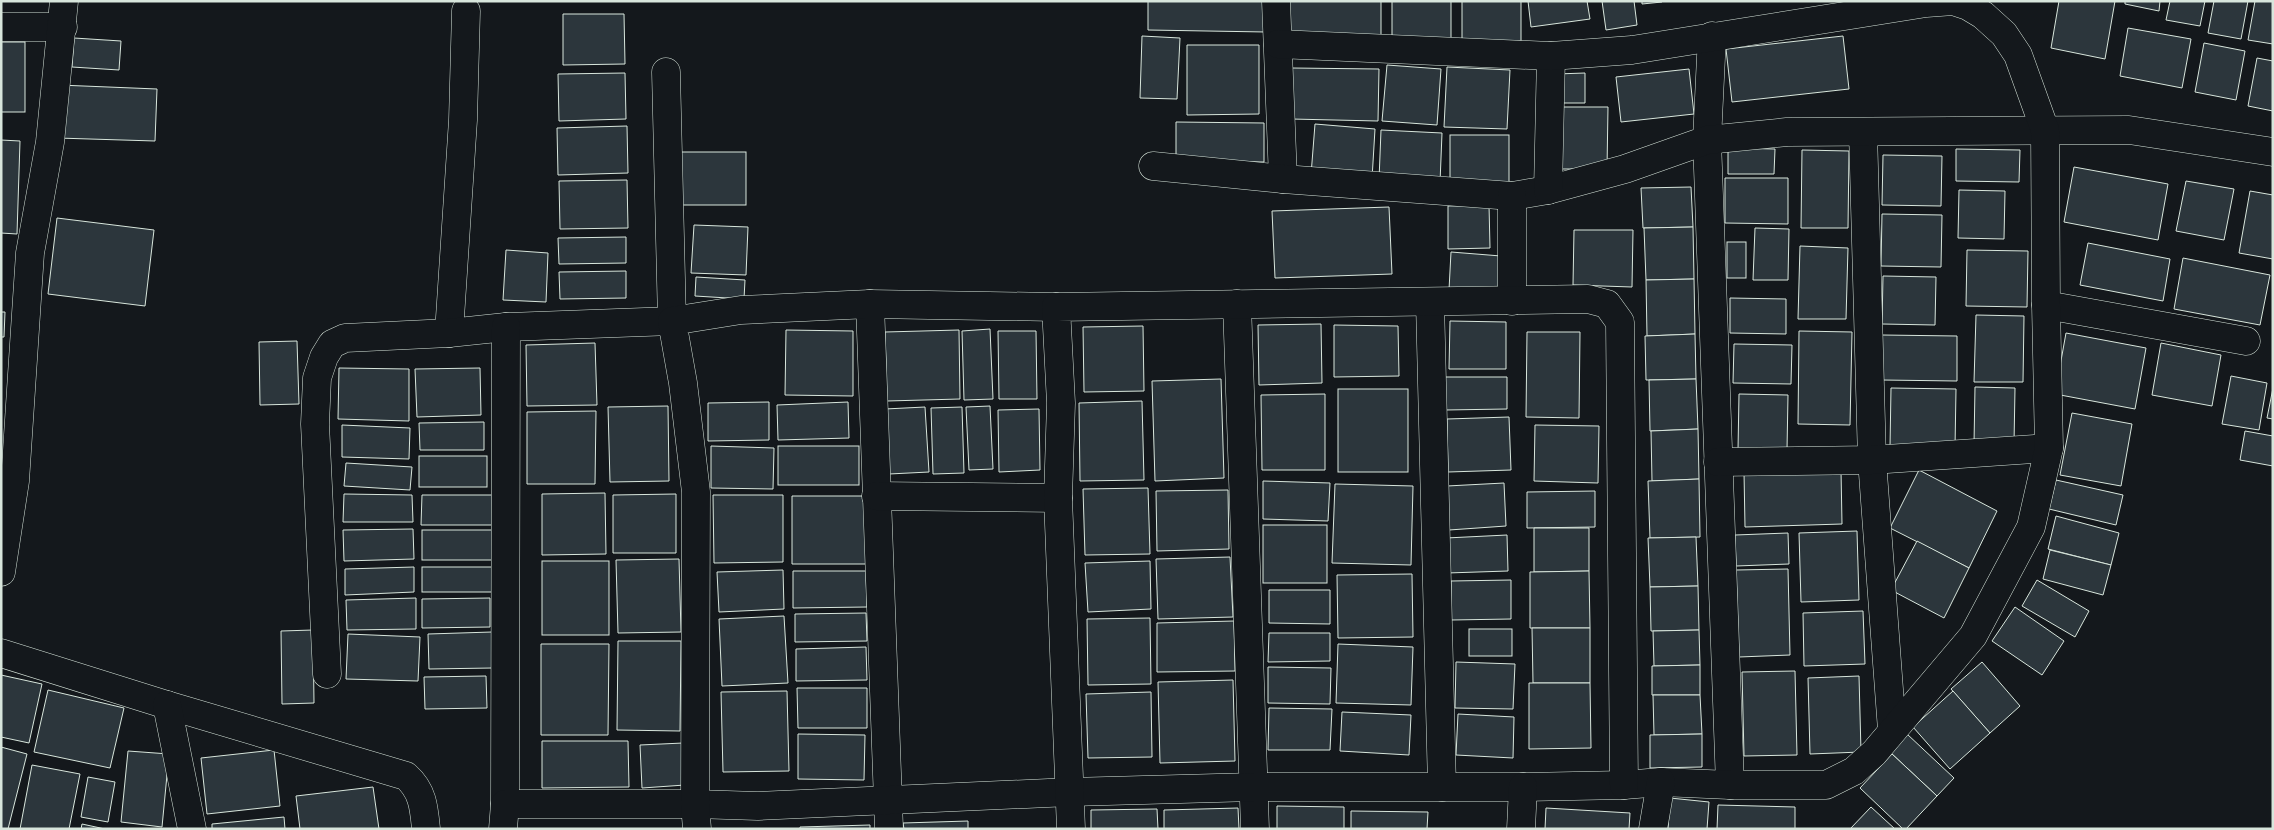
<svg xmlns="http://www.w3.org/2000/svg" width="2274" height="830" viewBox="0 0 2274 830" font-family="Lato,sans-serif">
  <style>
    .building { fill: #2c363c; stroke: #d8e6dc }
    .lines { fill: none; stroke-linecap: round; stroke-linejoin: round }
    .minor-casing { stroke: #d8e6dc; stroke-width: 29 }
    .minor { stroke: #14181c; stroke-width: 28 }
  </style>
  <rect width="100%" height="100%" fill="#14181c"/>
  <g class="building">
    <path d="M1148,1H1266V32L1148,30Z"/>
    <path d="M1286,1H1381V41L1286,40Z"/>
    <rect x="1392" y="1" width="59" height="41"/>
    <path d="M1462,1H1521V41L1462,42Z"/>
    <path d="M1528,1H1587L1590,19L1531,27Z"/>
    <path d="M1602,1H1634L1637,25L1606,30Z"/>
    <path d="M1642,1H1662V2L1642,4Z"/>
    <path d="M2059,1H2115L2105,59L2051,48Z"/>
    <path d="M2125,1H2160L2159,11L2125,4Z"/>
    <path d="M2170,1H2205L2200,26L2166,20Z"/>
    <path d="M2214,1H2248L2241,39L2208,33Z"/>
    <path d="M2255,1H2273V44L2248,40Z"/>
    <path d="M563,14H624L625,64L563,65Z"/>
    <path d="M2128,28L2191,39L2182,88L2120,76Z"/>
    <path d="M1142,36L1180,38L1177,99L1140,98Z"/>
    <path d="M1843,36L1849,89L1732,102L1726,49Z"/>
    <path d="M74,38L121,41L119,70L72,67Z"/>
    <rect x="1" y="42" width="24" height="70"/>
    <path d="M2204,43L2245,51L2236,100L2195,92Z"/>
    <path d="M1187,45H1259V114L1187,115Z"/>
    <path d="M2257,58L2273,61V111L2248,106Z"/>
    <path d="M1387,65L1441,69L1437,125L1382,121Z"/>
    <path d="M1447,67L1510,70L1507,129L1444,127Z"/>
    <path d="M1292,68L1379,69L1378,121L1291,119Z"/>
    <path d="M1689,69L1694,114L1621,122L1616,77Z"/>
    <path d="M625,73L626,119L559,121L558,74Z"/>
    <path d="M1585,73V103H1556V74Z"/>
    <path d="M59,85L157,89L155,141L57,138Z"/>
    <path d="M1558,107H1608L1607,169H1557Z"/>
    <path d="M1176,122L1264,123V162L1176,161Z"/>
    <path d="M1315,124L1375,129L1372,179L1311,175Z"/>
    <path d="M627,126L628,173L558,175L557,128Z"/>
    <path d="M1381,130L1442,133L1440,183L1379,180Z"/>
    <rect x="1450" y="135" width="59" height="54"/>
    <path d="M1,140L20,141L17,234L1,233Z"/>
    <path d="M1728,148L1775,149L1774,174H1728Z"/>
    <path d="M1956,149L2020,150L2019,182L1956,181Z"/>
    <path d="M1802,150L1849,151L1848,228H1801Z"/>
    <rect x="679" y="152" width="67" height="53"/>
    <path d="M1883,155L1942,156L1941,206L1882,205Z"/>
    <path d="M2074,167L2168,184L2158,240L2064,222Z"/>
    <path d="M1725,178H1788V224L1725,223Z"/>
    <path d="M627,180L628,228L560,229L559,181Z"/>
    <path d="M2186,181L2234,189L2224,240L2176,231Z"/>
    <path d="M1691,187L1693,227L1643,228L1641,188Z"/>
    <path d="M1959,190L2005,191L2004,239L1958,238Z"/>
    <path d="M2250,191L2273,195V259L2239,253Z"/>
    <path d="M1489,205L1490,248L1448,249V206Z"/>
    <path d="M1389,207L1392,274L1275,278L1272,211Z"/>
    <path d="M1882,214L1942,215L1941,267L1881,266Z"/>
    <path d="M57,218L154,230L145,306L48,294Z"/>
    <path d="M694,225L748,227L746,275L691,273Z"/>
    <path d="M1693,227L1694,279L1646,280L1644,228Z"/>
    <path d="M1755,228L1789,229L1788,280H1753Z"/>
    <path d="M1574,230H1633L1632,287L1573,285Z"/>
    <path d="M626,237V263L559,264L558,238Z"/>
    <rect x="1727" y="242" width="19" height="36"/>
    <path d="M2088,243L2170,259L2163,301L2080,285Z"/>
    <path d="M1800,246L1848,248L1846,319H1798Z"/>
    <path d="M506,250L548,253L546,302L503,300Z"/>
    <path d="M1967,250L2028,251L2027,307L1966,306Z"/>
    <path d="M1451,252L1501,256L1498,293L1449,290Z"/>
    <path d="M2183,258L2270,275L2260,325L2174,309Z"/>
    <path d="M626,271V298L560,299L559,272Z"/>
    <path d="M1883,276L1936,277L1935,325L1882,324Z"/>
    <path d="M696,277L745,280L744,299L695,296Z"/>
    <path d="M1694,279L1695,334L1647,336L1646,280Z"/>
    <path d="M1730,298L1786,299V334L1730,333Z"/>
    <path d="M1,312H5L4,337H1Z"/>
    <path d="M1976,315L2024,316L2023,382H1974Z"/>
    <path d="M1450,321L1506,322V369H1449Z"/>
    <path d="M1321,324L1322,383L1259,385L1258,325Z"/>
    <path d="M1334,325L1398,326L1399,376L1334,377Z"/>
    <path d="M1143,326L1144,391L1084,392L1083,327Z"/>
    <path d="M990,329L993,399L964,400L962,331Z"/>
    <path d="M786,330L853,331V396L785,395Z"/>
    <path d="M959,330L960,399L887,401L885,332Z"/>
    <path d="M998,331H1036L1037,399H999Z"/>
    <path d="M1799,331L1852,332L1850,425L1798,424Z"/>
    <path d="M1527,332H1580L1579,418L1526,417Z"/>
    <path d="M2066,333L2146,348L2135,409L2055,394Z"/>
    <path d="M1695,334L1696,379L1646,380L1645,336Z"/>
    <path d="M1882,335L1957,336V381L1882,380Z"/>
    <path d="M297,341L299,404L260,405L259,342Z"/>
    <path d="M595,343L597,405L527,406L526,345Z"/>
    <path d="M2161,343L2221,355L2212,406L2152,395Z"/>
    <path d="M1734,344L1792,345L1791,384L1733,383Z"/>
    <path d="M339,368L409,369V421L338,419Z"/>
    <path d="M480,368L481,415L417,417L415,369Z"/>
    <path d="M2231,376L2267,383L2259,430L2222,424Z"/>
    <path d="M1445,377H1507V409L1445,410Z"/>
    <path d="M1221,379L1224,478L1155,481L1152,381Z"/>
    <path d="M1696,379L1698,429L1650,431L1649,380Z"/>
    <path d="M1975,387L2015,388L2014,444H1974Z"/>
    <path d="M1891,388L1956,389L1955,448L1890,447Z"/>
    <path d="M2273,388V419L2267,418Z"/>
    <rect x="1338" y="389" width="70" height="83"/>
    <path d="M1325,394V470H1262L1261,395Z"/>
    <path d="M1739,394L1788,395L1787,450H1738Z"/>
    <path d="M1142,401L1144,480L1080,481L1079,403Z"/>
    <path d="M769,402V440L708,441V403Z"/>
    <path d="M848,402L849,438L778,440L777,405Z"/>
    <path d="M668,406L669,481L610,482L608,407Z"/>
    <path d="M990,406L993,469L969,470L966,407Z"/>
    <path d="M925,407L929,472L889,474L885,409Z"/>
    <path d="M962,407L964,473L933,474L931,408Z"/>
    <path d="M1039,409L1040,470L999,472L998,410Z"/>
    <path d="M596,411L595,484H527V412Z"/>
    <path d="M2072,413L2132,424L2121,486L2060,475Z"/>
    <path d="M1509,417L1511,470L1448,472L1447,419Z"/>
    <path d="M484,422V450H420L419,423Z"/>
    <path d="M342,425L410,428L409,459L342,457Z"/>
    <path d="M1535,425L1599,426L1598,483L1534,481Z"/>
    <path d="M1698,429L1699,479L1652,481L1651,431Z"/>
    <path d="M2245,431L2273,436V466L2240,460Z"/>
    <path d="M711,446L774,448L773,489L711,488Z"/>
    <rect x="778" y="446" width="81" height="39"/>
    <rect x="419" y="456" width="68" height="31"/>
    <path d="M346,463L412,467L410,490L344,486Z"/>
    <path d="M1841,470L1842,524L1745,527L1744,472Z"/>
    <path d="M1919,470L1997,511L1969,568L1890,528Z"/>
    <path d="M1699,479L1700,537L1650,538L1648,481Z"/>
    <path d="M2056,480L2123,495L2116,525L2049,509Z"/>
    <path d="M1263,481L1330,483L1328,521L1263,519Z"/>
    <path d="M1504,483L1506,526L1449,530L1447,486Z"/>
    <path d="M1335,484L1413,486L1411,565L1332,563Z"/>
    <path d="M1148,488L1150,554L1085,555L1083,489Z"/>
    <path d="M1228,490L1229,549L1157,551L1156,491Z"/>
    <path d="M1595,491V527L1527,528V492Z"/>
    <path d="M605,493L606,554L542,555V494Z"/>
    <path d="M344,494L412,495L413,522H343Z"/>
    <path d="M676,494V553H613V495Z"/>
    <path d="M422,495H492V525H421Z"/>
    <path d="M713,495H783V562L714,563Z"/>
    <path d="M792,496H865L866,564H792Z"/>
    <path d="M2056,516L2119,533L2111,565L2048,549Z"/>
    <rect x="1263" y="525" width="64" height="58"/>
    <path d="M1534,528H1589V571L1534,572Z"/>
    <path d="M413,529L414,559L344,561L343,530Z"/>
    <rect x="422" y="530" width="70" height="30"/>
    <path d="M1857,531L1859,600L1801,602L1799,533Z"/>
    <path d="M1788,533L1789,564L1736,566L1735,535Z"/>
    <path d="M1507,535L1508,571L1447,573L1446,538Z"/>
    <path d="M1696,537L1698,586L1650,587L1648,538Z"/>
    <path d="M1917,541L1969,568L1944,618L1891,590Z"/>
    <path d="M2050,550L2111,565L2103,595L2043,579Z"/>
    <path d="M1230,557L1233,617L1158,619L1156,559Z"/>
    <path d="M679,559L681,632L618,633L616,560Z"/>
    <rect x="542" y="561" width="67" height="74"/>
    <path d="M1150,561L1151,609L1088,612L1085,563Z"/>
    <path d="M414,567V592L345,595V569Z"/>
    <rect x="422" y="567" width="70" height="25"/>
    <path d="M1788,569L1790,655L1739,657L1736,570Z"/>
    <path d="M783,570L784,609L719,612L717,572Z"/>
    <path d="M793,571H866L867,607L793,608Z"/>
    <path d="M1589,571L1590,628H1530V572Z"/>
    <path d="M1412,574L1413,637L1338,638L1337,575Z"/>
    <path d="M1511,580V619L1451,620V581Z"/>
    <path d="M2037,580L2089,611L2075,637L2022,606Z"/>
    <path d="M1698,586L1699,630L1651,631L1650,587Z"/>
    <path d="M1269,590H1330V624L1269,623Z"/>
    <path d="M416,598V629L347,630L346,600Z"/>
    <path d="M490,598V627L422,628V599Z"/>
    <path d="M2015,607L2064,641L2042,675L1992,641Z"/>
    <path d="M1863,611L1865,664L1804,666L1803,613Z"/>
    <path d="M866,613L867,641L795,642V614Z"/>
    <path d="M784,616L788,683L722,686L719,619Z"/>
    <path d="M1150,618L1151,684L1088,685L1087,619Z"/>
    <path d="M1234,621L1235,671L1157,672V623Z"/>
    <path d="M1532,628H1590V683H1533Z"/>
    <rect x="1469" y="629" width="43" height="27"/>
    <path d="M313,630L314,703L282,704L281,631Z"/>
    <path d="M1699,630L1700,665L1654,666L1653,631Z"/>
    <path d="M492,632V668L429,669L428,634Z"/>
    <path d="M1269,633H1330V661L1268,662Z"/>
    <path d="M348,634L420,637L418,681L346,679Z"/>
    <path d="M618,641H681L680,731L617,730Z"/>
    <path d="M541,644H609L608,735H541Z"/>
    <path d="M1338,644L1413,647L1411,705L1336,703Z"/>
    <path d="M866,647L867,680L796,681V649Z"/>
    <path d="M1456,662L1515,664L1513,709L1455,708Z"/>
    <path d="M1982,662L2020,706L1990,733L1951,689Z"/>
    <path d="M1700,665V695H1652V666Z"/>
    <path d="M1268,667L1331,668L1330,704L1268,703Z"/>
    <path d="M1795,671L1797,755L1744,756L1742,672Z"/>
    <path d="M1,675L42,684L29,743L1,737Z"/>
    <path d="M486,676L487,708L425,709L424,677Z"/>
    <path d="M1859,676L1861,752L1810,754L1808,678Z"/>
    <path d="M1233,680L1235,761L1160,763L1158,682Z"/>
    <path d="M1529,683H1590L1591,748L1529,749Z"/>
    <path d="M797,688H867V728H798Z"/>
    <path d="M48,690L124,708L110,768L34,752Z"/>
    <path d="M787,691L789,771L723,772L721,692Z"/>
    <path d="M1953,691L1990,733L1950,769L1913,727Z"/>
    <path d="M1151,692L1152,757L1088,758L1086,694Z"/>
    <path d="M1653,695H1700L1702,734L1654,735Z"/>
    <path d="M1269,708L1332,709L1330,750H1268Z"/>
    <path d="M1342,712L1411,715L1409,755L1340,751Z"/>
    <path d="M1458,714L1514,717L1513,758L1456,755Z"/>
    <path d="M798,734L865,735L864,780L798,779Z"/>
    <path d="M1702,734V767L1650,768V735Z"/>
    <path d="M1907,734L1954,778L1937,796L1890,752Z"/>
    <path d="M542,741H628L629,787L542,788Z"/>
    <path d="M683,743L685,785L642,788L640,745Z"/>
    <path d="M1,747L27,754L8,829H1Z"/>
    <path d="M274,750L280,806L207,814L201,758Z"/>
    <path d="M128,751L169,754L162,827L121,822Z"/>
    <path d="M1892,754L1937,796L1906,829H1903L1860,788Z"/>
    <path d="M32,765L80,774L69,829H20Z"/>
    <path d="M88,777L115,782L108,822L81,817Z"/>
    <path d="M373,787L379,829H300L296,796Z"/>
    <path d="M1670,798L1709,802L1707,829H1668Z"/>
    <path d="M1718,805L1795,807V829H1717Z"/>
    <path d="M1277,806L1344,807V829H1277Z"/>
    <path d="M1871,807L1895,829H1850Z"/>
    <path d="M1238,808L1239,829H1164V810Z"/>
    <path d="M1546,808L1630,813L1629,829H1545Z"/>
    <path d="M1157,809L1158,829H1091V810Z"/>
    <path d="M1351,811L1428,812L1427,829H1351Z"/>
    <path d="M284,817L285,829H212V824Z"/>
    <path d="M968,821V829H904L903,823Z"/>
    <path d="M82,824L105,829H81Z"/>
    <path d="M870,825V829H800V827Z"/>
  </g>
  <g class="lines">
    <g class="minor-casing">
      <g id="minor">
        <path d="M1276,1L1283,179"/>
        <path d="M1,27H63"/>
        <path d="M1712,36L1707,140L1730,785"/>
        <path d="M1863,132L1872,460L1892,730"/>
        <path d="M1153,166L1283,179L1512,196L1548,190L1625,169L1707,140L1787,132L2129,130L2273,152"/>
        <path d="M1548,190L1551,56"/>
        <path d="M1512,301V196"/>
        <path d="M1430,302L1442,787"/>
        <path d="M870,304L889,829"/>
        <path d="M1237,304L1255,829"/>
        <path d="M2046,305L2246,341"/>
        <path d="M449,333L463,120L466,11"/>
        <path d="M1718,462L1872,460L2049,448"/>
        <path d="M876,496L1058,498"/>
        <path d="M1,572L15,481L30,253L50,142L64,1"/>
        <path d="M1,653L167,705L406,776C423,791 424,808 426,829"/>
        <path d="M327,674L315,424L317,378L324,357L332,344L345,338L449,333L506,327L672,321L666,72"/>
        <path d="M167,705L192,829"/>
        <path d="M505,804L506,327"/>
        <path d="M503,829L505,804H695L758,806L1070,792L1254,787H1523L1624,785L1661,782L1730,785H1826L1854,771L1874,753L1973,636L2031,527L2049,448L2046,305L2045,130L2018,55L2004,34L1983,15L1968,6L1953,1L1926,3L1632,50L1551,56L1278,44"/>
        <path d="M697,829L695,804L696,492L683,383L672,321L741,310L870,304L1056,307"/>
        <path d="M1071,829L1058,498L1061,403L1056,307L1588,299L1607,304L1620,322L1624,785"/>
        <path d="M1521,829L1523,787"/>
        <path d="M1653,829L1661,782"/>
      </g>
    </g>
    <use href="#minor" class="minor"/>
  </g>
  <rect width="2274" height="830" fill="none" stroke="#d8e6dc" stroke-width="5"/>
</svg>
